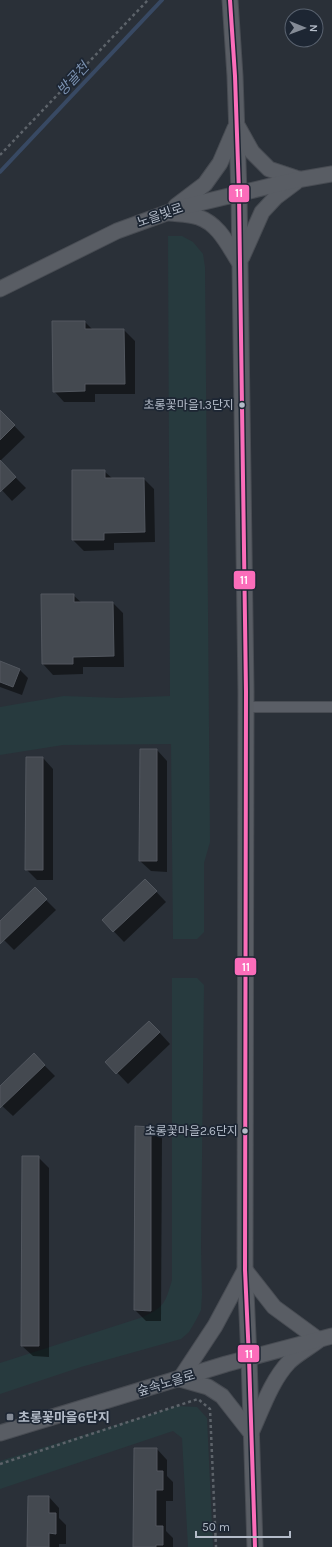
<svg xmlns="http://www.w3.org/2000/svg" width="332" height="1547" viewBox="0 0 332 1547" font-family="Karla,'Noto Sans KR',sans-serif">
  <style>
    .green { fill: #273a3e }
    .shadow { fill: #0007 }
    .lines { fill: none; stroke-linecap: round; stroke-linejoin: round }
    .stream { stroke: #384963; stroke-width: 4 }
    .building { fill: #444950; stroke: #52575f }
    .street-casing { stroke: #484c53; stroke-width: 12 }
    .secondary-casing { stroke: #484c53; stroke-width: 17 }
    .path { stroke: #5d636a; stroke-width: 2.5; stroke-dasharray: 3 3; stroke-linecap: butt }
    .street { stroke: #5a5e66; stroke-width: 10 }
    .secondary { stroke: #595d64; stroke-width: 15 }
    .bus-1-casing { stroke: #1d2633; stroke-width: 7 }
    .bus-1 { stroke: #fb6dba; stroke-width: 4 }
    .bus-dot { fill: #b4bcc9; stroke: #1d2633; stroke-width: 1.5 }
    .poi-dot { fill: #848b96; stroke: #1d2633; stroke-width: 1.5 }
    .labels { text-anchor: middle; dominant-baseline: central; stroke-width: 3.5; stroke-linejoin: round; paint-order: stroke }
    .bus-label { font-size: 12px; fill: #b4bcc9; stroke: #1d2633; text-anchor: end }
    .street-label { font-size: 13px; fill: #b4bcc9; stroke: #1d2633 }
    .poi-label { font-size: 13px; font-weight: bold; fill: #b4bcc9; stroke: #1d2633; text-anchor: start }
    .water-label { font-size: 14px; font-style: italic; fill: #7c92b1; stroke: #1d2633 }
    .line-badge { stroke: #1d2633; stroke-width: 1.5 }
    .badge-label { font-size: 11px; text-anchor: middle; font-weight: bold; fill: #fff }
  </style>
  <rect width="100%" height="100%" fill="#2a3038"/>
  <g class="green">
    <path d="M168,236H182L193,242L203,254L205,267L210,842L204,863V932L197,939H173L171,744L63,745L0,755V707L64,696L118,698L170,696Z"/>
    <path d="M172,978H197L204,985L201,1246L202,1295L201,1310L196,1320L189,1332L181,1339L81,1367L0,1394V1363L140,1318C164,1308 165,1304 172,1280Z"/>
    <path d="M177,1406L197,1407L207,1418L213,1547H188L182,1438L173,1431L0,1489V1461Z"/>
  </g>
  <g class="shadow">
    <path d="M85,322L93,330H124L135,341V394H95V402H64L54,391Z"/>
    <path d="M0,411L25,437L0,461Z"/>
    <path d="M0,462L26,488L12,501L0,488Z"/>
    <path d="M73,471H104L113,479H144L154,489L155,542L114,543V550L84,551L73,540Z"/>
    <path d="M42,595H73L82,603H113L123,613L124,667H83V674L53,675L43,664Z"/>
    <path d="M0,663L20,670L28,678L22,695L0,687Z"/>
    <path d="M157,750L167,761V872L151,871L140,861Z"/>
    <path d="M43,758L53,769V880H37L26,869Z"/>
    <path d="M145,880L166,902L124,942L103,920Z"/>
    <path d="M35,889L56,910L14,950L0,936V923Z"/>
    <path d="M159,1032L170,1044L128,1084L107,1062Z"/>
    <path d="M34,1055L55,1076L13,1116L0,1104V1087Z"/>
    <path d="M136,1127L151,1128L162,1138L161,1321H146L135,1310Z"/>
    <path d="M38,1157L49,1168V1357L33,1356L22,1346Z"/>
    <path d="M157,1449L167,1460V1476L173,1482V1501H166V1531L173,1538V1547H134Z"/>
    <path d="M49,1497L59,1508V1518L66,1525V1544H59V1547H28Z"/>
  </g>
  <g class="lines">
    <path class="stream" d="M0,172L162,0"/>
  </g>
  <g class="building">
    <path d="M52,321H85V329H124L125,384H85V391L53,392Z"/>
    <path d="M0,410L15,425L0,440Z"/>
    <path d="M0,460L16,477L0,492Z"/>
    <path d="M72,470H105V478H144L145,532L104,533V540H72Z"/>
    <path d="M41,594H74V602H113L114,656L73,657V664H42Z"/>
    <path d="M0,661L20,669L13,687L0,682Z"/>
    <path d="M140,749H157V861H139Z"/>
    <path d="M26,757H43V870H25Z"/>
    <path d="M145,879L157,891L113,932L102,920Z"/>
    <path d="M35,887L47,899L0,944V921Z"/>
    <path d="M149,1021L160,1032L116,1074L105,1062Z"/>
    <path d="M34,1053L45,1065L0,1108V1086Z"/>
    <path d="M135,1126L151,1127V1311L134,1310Z"/>
    <path d="M22,1156H39V1346H21Z"/>
    <path d="M134,1448H157V1471H163V1490H156V1526H163V1545H156V1547H133Z"/>
    <path d="M28,1496H49V1513H56V1534L49,1533V1547H27Z"/>
  </g>
  <g class="lines">
    <g class="street-casing">
      <path id="street" d="M246,707H332"/>
    </g>
    <g class="secondary-casing">
      <g id="secondary">
        <path d="M230,0L235,76L239,193L246,691L245,1270L249,1358L255,1547"/>
        <path d="M238,127L252,152L269,169L299,179"/>
        <path d="M176,206L205,184L220,163L235,128"/>
        <path d="M170,213C179,214 190,214 198,217C219,224 228,245 239,262"/>
        <path d="M242,257L262,212L276,197L296,182"/>
        <path d="M0,289L117,231L183,207L291,181L332,174"/>
        <path d="M245,1270L274,1307L319,1340C310,1347 297,1354 289,1362C271,1381 262,1409 251,1433L222,1396L208,1387L180,1379L215,1326Z"/>
        <path d="M0,1433L226,1364L332,1336"/>
      </g>
    </g>
    <g class="path">
      <path d="M0,155L148,0"/>
      <path d="M0,1464L198,1399L210,1409L216,1547"/>
    </g>
    <use href="#street" class="street"/>
    <use href="#secondary" class="secondary"/>
    <g class="bus-1-casing">
      <path id="bus-1" d="M230,0L235,76L239,193L246,691L245,1270L249,1358L255,1547"/>
    </g>
    <use href="#bus-1" class="bus-1"/>
  </g>
  <g class="bus-dot">
    <circle cx="242" cy="405" r="3.5"/>
    <circle cx="245" cy="1131" r="3.5"/>
  </g>
  <rect class="poi-dot" x="6" y="1413" width="8" height="8" rx="2"/>
  <g class="labels">
    <g class="bus-label">
      <text x="234" y="405">초롱꽃마을1.3단지</text>
      <text x="238" y="1131">초롱꽃마을2.6단지</text>
    </g>
    <g class="street-label">
      <text transform="translate(160 215) rotate(-19)">노을빛로</text>
      <text transform="translate(166 1383) rotate(-17)">숲속노을로</text>
    </g>
    <g class="poi-label">
      <text x="18" y="1417">초롱꽃마을6단지</text>
    </g>
    <g class="water-label">
      <text transform="translate(73 79) rotate(-47)">방골천</text>
    </g>
  </g>
  <g class="line-badge">
    <rect x="228" y="184" width="22" height="19" rx="4" fill="#fb6dba"/>
    <rect x="233" y="570" width="23" height="20" rx="4" fill="#fb6dba"/>
    <rect x="234" y="957" width="23" height="19" rx="4" fill="#fb6dba"/>
    <rect x="237" y="1344" width="23" height="19" rx="4" fill="#fb6dba"/>
  </g>
  <g class="badge-label">
    <text x="239" y="197">11</text>
    <text x="244" y="584">11</text>
    <text x="246" y="971">11</text>
    <text x="249" y="1358">11</text>
  </g>
  <g transform="translate(304 28) rotate(91)"><circle r="19" fill="#1d2633" stroke="#59626f"/>
  <path d="M0-3L7 15L0 10L-7 15Z" fill="#848b96"/>
  <text y="-6" font-size="11" font-weight="bold" text-anchor="middle" fill="#b4bcc9">N</text>
  </g>
  <path d="M196 1531v6h94v-6" fill="none" stroke="#b4bcc9" stroke-width="2"/>
  <text x="202" y="1531" font-size="12" fill="#b4bcc9" stroke="#1d2633" stroke-width="3" paint-order="stroke">50 m</text>
</svg>
